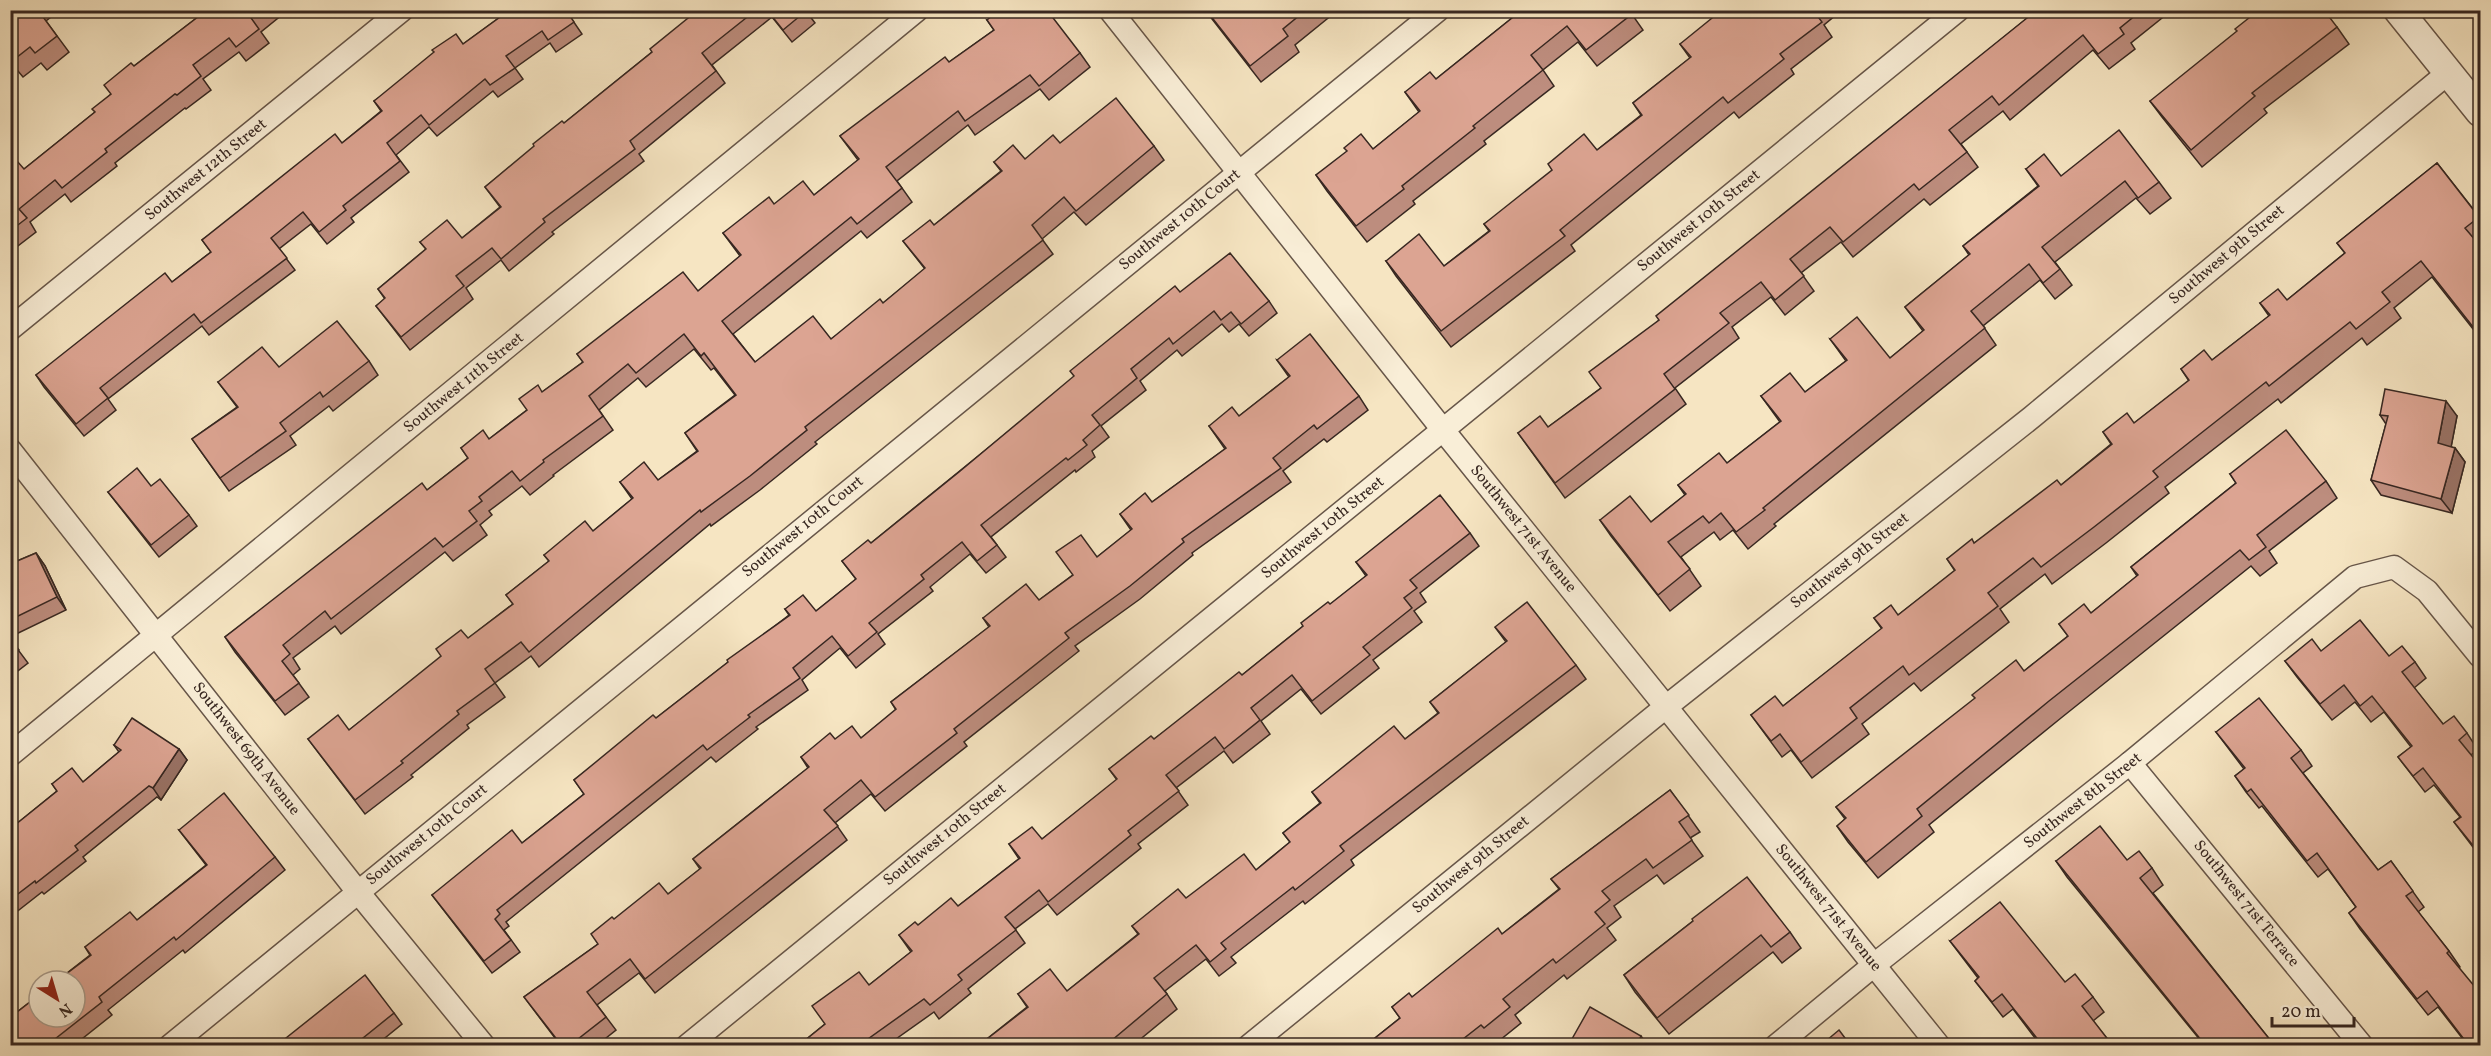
<svg xmlns="http://www.w3.org/2000/svg" width="2491" height="1056" viewBox="0 0 2491 1056" font-family="Vollkorn,serif">
  <style>
    .lines { fill: none; stroke-linecap: round; stroke-linejoin: round }
    .minor-casing { stroke: #675649; stroke-width: 25 }
    .tertiary-casing { stroke: #675649; stroke-width: 31 }
    .minor { stroke: #f9eed7; stroke-width: 22 }
    .tertiary { stroke: #f9eed7; stroke-width: 28 }
    .wall { fill: #bd8d7e; stroke: #372721; stroke-width: 1.5 }
    .shaded-wall { fill: #9a7366; stroke: #372721; stroke-width: 1.5 }
    .building { fill: #dca492; stroke: #372721; stroke-width: 1.5 }
    .labels { text-anchor: middle; dominant-baseline: central; stroke-width: 4.5; stroke-linejoin: round; paint-order: stroke }
    .street-label { font-size: 16px; fill: #372721; stroke: #f9eed7 }
  </style>
  <rect width="100%" height="100%" fill="#f6e5c2"/>
  <filter id="stains"><feTurbulence type="fractalNoise" baseFrequency=".00333" numOctaves="4"/><feColorMatrix values="0 0 0 0 .2 0 0 0 0 .09 0 0 0 0 .02 0 0 0 .5 -.17"/></filter>
  <radialGradient id="worn" r=".72"><stop offset=".6" stop-color="#630" stop-opacity="0"/><stop offset="1" stop-color="#630" stop-opacity=".3"/></radialGradient>
  <g class="lines">
    <g class="minor-casing">
      <g id="minor">
        <path d="M1110,10L1443,430L1939,1046"/>
        <path d="M10,329L402,10"/>
        <path d="M10,450L358,892L484,1046"/>
        <path d="M10,755L917,10"/>
        <path d="M2130,763L2362,1046"/>
        <path d="M170,1046L1438,10"/>
        <path d="M687,1046L1958,10"/>
        <path d="M1249,1046L1667,706L2032,417L2448,73"/>
        <path d="M1776,1046L1874,965L2130,763L2355,577L2394,567L2427,591L2480,656"/>
      </g>
    </g>
    <g class="tertiary-casing">
      <path id="tertiary" d="M2398,10L2480,112"/>
    </g>
    <use href="#minor" class="minor"/>
    <use href="#tertiary" class="tertiary"/>
  </g>
  <g class="wall">
    <path d="M10,10H60L46,21L69,52L47,70L41,63L23,77L13,65L10,67Z"/>
    <path d="M207,10H288L261,32L269,43L246,61L239,52L203,79L211,90L186,109L185,108L115,163L117,166L71,202L65,194L30,222L36,232L10,252V167L24,169L95,112L111,94L134,66Z"/>
    <path d="M496,10H574L569,15L582,34L556,52L550,43L515,68L523,79L498,97L493,91L437,136L429,127L396,155L409,172L351,218L354,222L327,244L311,224L279,249L295,270L209,335L202,326L108,399L116,410L84,436L44,387L36,375L172,282L211,252L202,240L342,143L381,111L374,101L463,44L500,17Z"/>
    <path d="M698,10H814L809,15L815,23L792,42L772,17L712,65L725,83L639,154L644,161L552,232L554,234L509,271L501,260L466,288L473,299L410,350L376,306L385,299L378,289L426,249L420,242L462,238L500,207L485,187L652,52Z"/>
    <path d="M1205,10H1338L1295,45L1299,52L1261,82Z"/>
    <path d="M1522,10H1629L1643,30L1597,66L1578,42L1543,70L1554,86L1484,141L1486,144L1413,201L1415,204L1367,242L1327,191L1316,175L1373,149L1419,112L1405,92L1436,79Z"/>
    <path d="M1747,10H1842L1824,25L1832,37L1791,69L1794,74L1739,118L1734,112L1571,245L1575,251L1451,347L1396,276L1386,261L1444,266L1489,231L1484,224L1597,150L1641,115L1633,103L1690,58L1680,44Z"/>
    <path d="M2037,10H2172L2131,43L2135,49L2109,69L2093,50L2010,120L2003,111L1961,144L1978,167L1930,205L1924,199L1853,257L1841,242L1801,273L1814,291L1785,315L1771,297L1732,327L1739,338L1675,388L1686,404L1565,498L1518,433L1548,427L1601,388L1659,320Z"/>
    <path d="M987,20L1080,53L1090,67L1049,100L1040,89L975,135L968,125L897,181L912,202L867,238L861,231L733,334L755,362L831,339L883,303L925,269L903,241L934,225L1001,171L994,162L1025,159L1060,143L1154,146L1164,160L1086,225L1074,212L1042,239L1053,254L815,442L817,444L760,490L711,526L710,524L539,667L531,656L495,683L505,697L467,725L469,728L411,775L413,777L365,814L308,739L349,730L513,604L506,595L549,561L544,555L593,531L632,499L620,482L658,480L697,451L685,433L735,395L714,368L711,370L694,349L646,387L638,378L599,410L613,430L553,475L554,476L530,495L522,486L489,511L492,515L480,525L487,535L453,561L445,552L341,634L335,626L293,658L300,669L293,675L309,697L285,715L235,652L225,637L427,490L468,458L461,448L489,439L527,410L542,392L583,362L577,354L698,291L740,256L723,233L774,204L814,195L858,160L840,136L949,62L994,30Z"/>
    <path d="M2337,27L2349,44L2264,109L2267,113L2202,167L2162,117L2150,101Z"/>
    <path d="M2437,163L2481,219V241L2477,243L2481,247V339L2432,277L2394,308L2401,318L2367,345L2362,338L2281,403L2278,399L2165,487L2169,493L2106,543L2052,584L2045,574L2000,609L2009,622L1921,691L1914,683L1862,724L1869,734L1812,778L1791,750L1782,757L1751,715L1783,706L1882,629L1874,618L1898,615L1955,571L1947,559L1974,543L2061,485L2111,444L2103,432L2134,423L2189,381L2181,369L2212,360L2269,316L2260,303L2287,300L2345,253L2337,243Z"/>
    <path d="M2026,169L2061,176L2159,182L2171,198L2150,214L2136,198L2055,262L2072,285L2055,299L2040,280L1983,326L1996,345L1774,524L1776,526L1748,549L1733,530L1720,540L1714,532L1681,557L1701,586L1670,611L1611,536L1600,520L1651,522L1685,495L1678,485L1727,463L1780,422L1761,396L1805,392L1846,361L1830,339L1890,358L1923,331L1905,307L1969,255L1963,246L2038,186Z"/>
    <path d="M1180,292L1269,301L1277,313L1249,336L1239,324L1229,332L1222,324L1182,356L1177,350L1140,381L1146,390L1101,426L1109,437L1092,451L1095,457L1076,472L1075,470L991,537L1006,557L986,573L970,554L930,587L933,591L878,634L885,644L856,668L840,648L802,680L808,690L756,727L758,729L716,762L711,757L506,922L509,926L504,930L520,952L492,973L432,895L522,843L584,794L574,780L656,718L789,615L785,609L816,611L856,579L842,561L871,543Z"/>
    <path d="M1277,360L1359,396L1368,410L1327,442L1324,439L1283,471L1291,482L1192,553L1193,555L1140,599L1075,646L1079,651L964,742L967,746L885,811L871,794L835,823L847,840L655,993L639,973L597,1005L616,1030L596,1046H561L524,997L598,944L614,919L668,894L700,869L693,859L808,768L801,757L835,739L861,738L896,710L891,702L989,627L983,618L1039,600L1097,557L1131,530L1120,514L1152,502L1225,449L1209,426L1239,416L1289,377Z"/>
    <path d="M369,361L378,375L333,411L329,406L290,436L296,445L229,491L192,439L237,407L218,382L279,367Z"/>
    <path d="M2380,415L2457,416L2451,447L2455,448L2465,462L2452,513L2381,495L2371,480L2386,424Z"/>
    <path d="M2230,474L2326,481L2337,498L2269,551L2277,563L2260,576L2251,566L2061,718L1929,825L1934,832L1878,878L1848,842L1837,826L1845,819L1836,807L2024,671L2068,636L2059,624L2091,613L2137,576L2131,567L2236,483Z"/>
    <path d="M151,486L189,515L197,526L159,557L108,492Z"/>
    <path d="M1470,533L1479,546L1420,593L1426,602L1414,611L1422,622L1373,660L1379,668L1321,714L1301,689L1261,721L1270,734L1233,763L1224,751L1176,788L1188,805L1138,844L1141,848L1057,915L1048,904L1015,929L1025,943L968,989L971,993L939,1019L934,1012L886,1046H798L825,1024L869,985L911,952L899,935L918,925L958,906L1019,859L1009,844L1042,839L1117,780L1109,769L1154,739L1242,675L1366,576L1356,562Z"/>
    <path d="M36,553L45,566L66,610L10,637V564Z"/>
    <path d="M1495,627L1576,665L1586,679L1351,860L1354,865L1305,904L1303,901L1231,957L1236,963L1219,976L1206,959L1165,991L1177,1009L1132,1046H978L1027,1007L1018,994L1067,991L1138,934L1132,926L1186,898L1256,870L1290,842L1283,833L1320,803L1312,792L1405,739L1438,713L1430,702L1506,642Z"/>
    <path d="M10,639L28,663L10,677Z"/>
    <path d="M2389,656L2415,662L2426,678L2414,688L2443,724L2467,733L2478,750L2471,755L2481,767V864L2476,857L2479,855L2454,822L2460,817L2434,785L2425,792L2398,757L2411,747L2384,712L2371,722L2355,702L2332,720L2297,677L2285,661Z"/>
    <path d="M2216,732L2301,750L2312,766L2303,773L2378,870L2391,861L2424,907L2418,912L2449,951L2460,967L2459,968L2481,1046L2466,1043L2438,1007L2428,1015L2360,929L2349,913L2356,907L2328,869L2318,877L2262,806L2259,808L2246,792L2235,776L2244,769Z"/>
    <path d="M114,745L179,749L187,760L161,800L157,797L83,857L86,861L44,894L42,892L10,917V829L57,791L52,784L83,782L119,752Z"/>
    <path d="M1670,790L1700,832L1690,838L1703,856L1664,884L1657,875L1614,906L1621,917L1607,928L1616,940L1567,979L1564,975L1515,1015L1521,1023L1495,1044L1492,1041L1486,1046H1365L1400,1018L1392,1007L1412,997L1502,934L1559,889L1551,879Z"/>
    <path d="M179,830L275,857L285,870L185,953L183,950L108,1010L112,1015L73,1046H10L13,1012H17L90,955L85,947L137,920L206,865Z"/>
    <path d="M2127,860L2152,868L2163,885L2153,893L2275,1046H2205L2067,877L2056,861Z"/>
    <path d="M1693,921L1790,932L1801,948L1782,963L1773,952L1669,1034L1635,992L1624,975Z"/>
    <path d="M1950,941L2065,982L2093,997L2104,1012L2093,1021L2113,1046H2041L2013,1009L2003,1017L1975,981L1978,978Z"/>
    <path d="M394,1013L402,1024L375,1046H276Z"/>
  </g>
  <g class="shaded-wall">
    <path d="M2446,401L2457,416L2449,458L2438,443Z"/>
    <path d="M2455,448L2465,462L2452,513L2441,499Z"/>
    <path d="M36,553L45,566L66,610L57,597Z"/>
    <path d="M179,749L187,760L161,800L153,788Z"/>
    <path d="M1641,1036L1648,1046H1636Z"/>
  </g>
  <g class="building">
    <path d="M10,10H38L57,36L35,53L30,47L12,61L10,60Z"/>
    <path d="M207,10H261L251,18L259,29L236,47L229,38L193,65L201,76L177,95L175,94L105,149L107,152L62,188L55,180L19,209L27,218L10,231V167L17,161L24,169L95,112L92,109L111,94L104,85L131,63L134,66Z"/>
    <path d="M496,10H566L574,22L548,40L542,31L506,56L515,68L490,85L485,79L429,125L421,115L387,143L400,161L343,206L346,210L319,232L303,212L271,238L287,258L201,323L194,314L100,388L108,398L76,424L36,375L165,273L172,282L211,252L202,240L335,134L342,143L382,111L374,101L434,52L432,50L456,34L463,44L500,17Z"/>
    <path d="M698,10H756L702,53L716,71L630,141L635,149L543,219L545,222L501,259L492,248L456,276L464,286L401,337L376,306L385,298L378,289L426,249L420,242L447,220L462,238L501,207L485,187L534,146L533,144L562,121L564,123L652,52L650,49Z"/>
    <path d="M767,10H806V11L783,30Z"/>
    <path d="M998,10H1047L1080,53L1039,86L1030,75L965,121L958,111L886,167L902,188L857,224L851,217L722,321L755,362L813,316L831,339L880,299L883,303L925,268L903,241L930,220L934,225L1002,171L994,162L1013,145L1025,159L1053,135L1060,143L1116,98L1154,146L1076,211L1064,197L1032,225L1043,240L805,427L807,430L750,476L701,512L700,510L529,652L521,642L485,669L495,683L457,711L459,714L401,761L403,763L355,800L308,739L338,715L349,730L441,656L436,649L461,630L468,638L513,604L506,595L549,561L544,555L585,521L593,531L633,498L620,482L644,462L658,480L698,451L685,433L736,395L704,353L701,356L684,334L636,373L628,364L589,396L603,416L543,460L544,462L520,481L512,471L479,497L482,501L469,511L477,521L443,547L435,538L331,619L325,611L283,645L290,654L282,661L299,683L275,701L225,637L422,483L427,490L468,458L461,448L483,430L489,439L527,410L519,399L538,385L542,392L583,362L577,354L683,272L698,291L741,255L723,233L769,197L774,204L803,181L814,195L859,159L840,136L945,57L949,62L994,30L987,20Z"/>
    <path d="M1206,10H1306L1283,29L1288,36L1250,66Z"/>
    <path d="M1522,10H1629L1632,14L1586,50L1567,26L1531,55L1543,70L1473,126L1475,128L1402,186L1404,189L1356,226L1316,175L1347,151L1344,148L1361,134L1373,149L1420,111L1405,92L1430,72L1436,79Z"/>
    <path d="M1722,10H1745L1746,11L1747,10H1813L1822,22L1780,54L1784,59L1728,103L1723,97L1560,230L1565,236L1441,331L1386,261L1419,234L1444,266L1490,231L1484,224L1552,170L1548,164L1584,134L1597,150L1642,115L1633,103L1691,57L1680,44Z"/>
    <path d="M2037,10H2142L2120,28L2124,34L2098,54L2083,35L1999,105L1992,96L1949,130L1967,152L1919,190L1914,184L1843,242L1830,227L1790,259L1804,276L1775,300L1761,282L1720,313L1729,323L1664,374L1675,389L1555,483L1518,433L1540,416L1548,427L1601,388L1589,372L1659,320L1656,316Z"/>
    <path d="M2259,10H2324L2337,27L2252,93L2255,96L2191,150L2150,101L2237,31L2235,29Z"/>
    <path d="M2119,130L2159,182L2138,198L2125,181L2042,247L2060,269L2043,283L2029,264L1971,311L1985,328L1763,508L1765,510L1736,532L1721,513L1709,523L1703,516L1668,542L1690,569L1658,595L1600,520L1630,496L1651,522L1686,494L1678,485L1719,453L1727,463L1781,421L1761,396L1790,373L1805,392L1847,360L1830,339L1857,317L1890,358L1924,330L1905,307L1970,254L1963,246L2039,186L2026,169L2044,154L2061,176Z"/>
    <path d="M2437,163L2479,217L2465,228L2481,247V337L2421,261L2382,292L2390,302L2356,329L2350,322L2269,386L2266,382L2153,471L2158,477L2094,527L2041,567L2033,558L1988,593L1998,606L1909,675L1903,666L1850,708L1857,718L1801,762L1780,734L1771,741L1751,715L1775,696L1783,706L1882,628L1874,618L1891,605L1898,615L1955,570L1947,559L1972,539L1974,543L2057,480L2061,485L2112,444L2103,432L2127,413L2134,423L2189,380L2181,369L2204,350L2212,360L2270,315L2260,303L2278,289L2287,300L2345,253L2337,243Z"/>
    <path d="M1230,253L1269,301L1241,324L1231,312L1221,320L1214,311L1173,344L1169,338L1131,369L1137,378L1092,415L1100,425L1083,440L1087,445L1068,460L1066,458L981,525L997,545L977,561L962,542L921,575L924,579L869,623L877,632L848,656L832,636L793,668L800,678L748,715L750,717L707,750L703,745L497,910L500,914L495,919L511,940L484,961L432,895L512,830L522,843L584,794L574,780L653,715L656,718L728,662L727,660L790,615L785,609L803,595L816,611L856,579L842,561L868,540L871,543L959,472L1074,376L1070,371L1175,286L1180,292Z"/>
    <path d="M337,321L369,361L323,397L320,392L280,423L286,431L220,478L192,439L238,407L218,382L262,347L279,367Z"/>
    <path d="M1310,334L1359,396L1317,429L1314,425L1273,458L1281,468L1182,539L1184,542L1130,586L1065,633L1069,638L954,729L957,733L875,797L861,780L824,810L838,826L645,979L630,959L587,992L606,1017L569,1046H562L524,997L598,944L591,934L612,917L614,919L659,883L668,894L701,868L693,859L809,767L801,757L830,733L835,739L852,726L861,738L896,709L891,702L990,626L983,618L1026,584L1039,600L1073,575L1056,552L1081,535L1097,557L1132,529L1120,514L1145,493L1152,502L1226,448L1209,426L1232,407L1239,416L1290,376L1277,360Z"/>
    <path d="M2385,389L2446,401L2438,443L2455,448L2441,499L2371,480L2388,416L2380,415Z"/>
    <path d="M2286,430L2326,481L2257,535L2266,547L2249,560L2240,550L2049,701L1917,809L1922,816L1866,862L1837,826L1846,818L1836,807L1975,698L1972,695L2016,660L2024,671L2068,636L2059,624L2084,604L2091,613L2138,575L2131,567L2236,483L2230,474Z"/>
    <path d="M137,468L151,486L160,479L189,515L151,545L108,492Z"/>
    <path d="M1440,495L1470,533L1410,580L1417,588L1404,598L1412,608L1363,647L1370,655L1312,701L1292,675L1251,708L1260,720L1224,749L1215,737L1166,775L1179,791L1128,831L1131,835L1048,902L1039,890L1005,917L1016,930L958,975L962,980L930,1005L924,999L858,1046H798L825,1024L812,1006L859,972L869,985L912,951L899,935L915,922L918,925L951,898L958,906L1020,858L1009,844L1032,827L1042,839L1117,779L1109,769L1151,736L1154,739L1239,672L1242,675L1303,626L1301,623L1328,602L1330,604L1367,575L1356,562Z"/>
    <path d="M2481,520V533L2474,525Z"/>
    <path d="M36,553L57,597L10,620V564Z"/>
    <path d="M1527,602L1576,665L1340,846L1344,851L1295,890L1293,887L1221,943L1226,949L1210,962L1196,945L1154,978L1167,994L1105,1046H1083L1079,1040L1072,1046H978L1028,1007L1018,994L1050,969L1067,991L1139,934L1132,926L1178,889L1186,898L1244,854L1256,870L1290,842L1283,833L1321,803L1312,792L1394,726L1405,739L1439,713L1430,702L1507,641L1495,627Z"/>
    <path d="M2360,620L2389,656L2402,646L2415,662L2402,672L2443,724L2454,716L2467,733L2459,740L2481,767V863L2476,857L2480,854L2454,822L2461,817L2423,768L2413,776L2398,757L2412,746L2372,696L2360,706L2344,685L2320,704L2285,661L2312,639L2321,651Z"/>
    <path d="M10,639L19,650L10,657Z"/>
    <path d="M2259,698L2301,750L2291,758L2378,870L2391,861L2413,891L2406,896L2449,951L2447,953L2475,987L2481,983V1046H2463L2467,1043L2427,991L2417,999L2349,913L2356,907L2317,853L2307,861L2251,789L2247,792L2235,776L2245,768L2216,732Z"/>
    <path d="M132,718L179,749L153,788L149,786L75,846L78,850L36,883L35,881L10,900V829L57,791L52,784L72,768L83,782L121,750L114,745Z"/>
    <path d="M1670,790L1689,815L1679,822L1692,840L1653,868L1646,859L1602,891L1610,900L1595,912L1605,924L1556,963L1553,959L1503,999L1510,1007L1484,1028L1481,1025L1454,1046H1365L1400,1018L1392,1007L1409,993L1412,997L1498,928L1502,934L1560,889L1551,879Z"/>
    <path d="M224,793L275,857L176,940L174,937L99,997L102,1002L46,1046H10V1010L13,1012L16,1010L17,1012L39,995V1017H75V981H57L91,955L85,947L130,912L137,920L207,865L179,830Z"/>
    <path d="M2100,826L2127,860L2139,851L2152,868L2140,878L2275,1046H2206L2056,861Z"/>
    <path d="M1747,877L1790,932L1771,947L1761,935L1657,1018L1624,975L1693,921L1692,919Z"/>
    <path d="M2000,902L2065,982L2075,974L2093,997L2082,1006L2113,1046H2043L2002,994L1992,1002L1975,981L1979,977L1950,941Z"/>
    <path d="M365,975L394,1013L353,1046H276Z"/>
    <path d="M1590,1007L1641,1036L1636,1046H1568Z"/>
    <path d="M1839,1030L1851,1046H1820Z"/>
  </g>
  <g class="labels">
    <g class="street-label">
      <text transform="translate(206 170) rotate(-39)">Southwest 12th Street</text>
      <text transform="translate(1180 220) rotate(-39)">Southwest 10th Court</text>
      <text transform="translate(1699 221) rotate(-39)">Southwest 10th Street</text>
      <text transform="translate(2227 255) rotate(-40)">Southwest 9th Street</text>
      <text transform="translate(464 383) rotate(-39)">Southwest 11th Street</text>
      <text transform="translate(803 527) rotate(-39)">Southwest 10th Court</text>
      <text transform="translate(1323 528) rotate(-39)">Southwest 10th Street</text>
      <text transform="translate(1523 529) rotate(51)">Southwest 71st Avenue</text>
      <text transform="translate(1850 561) rotate(-38)">Southwest 9th Street</text>
      <text transform="translate(246 749) rotate(52)">Southwest 69th Avenue</text>
      <text transform="translate(2083 801) rotate(-38)">Southwest 8th Street</text>
      <text transform="translate(427 835) rotate(-39)">Southwest 10th Court</text>
      <text transform="translate(945 835) rotate(-39)">Southwest 10th Street</text>
      <text transform="translate(1471 865) rotate(-39)">Southwest 9th Street</text>
      <text transform="translate(2246 904) rotate(51)">Southwest 71st Terrace</text>
      <text transform="translate(1828 908) rotate(51)">Southwest 71st Avenue</text>
    </g>
  </g>
  <rect width="2491" height="1056" fill="none" stroke="#f6e5c2" stroke-width="36"/>
  <rect x="12" y="12" width="2467" height="1032" fill="none" stroke="#372721" stroke-width="3"/>
  <rect x="18" y="18" width="2455" height="1020" fill="none" stroke="#372721" stroke-width="1.5"/>
  <g transform="translate(57 999) rotate(143)"><circle r="28" fill="#f9eed7" stroke="#ab9e8e" stroke-width="1.5"/>
  <path d="M0-4.5L10 22L0 15L-10 22Z" fill="#8f2418"/>
  <text y="-9" font-size="16" font-weight="bold" text-anchor="middle" fill="#372721">N</text>
  </g>
  <path d="M2272 1017v9h82v-9" fill="none" stroke="#372721" stroke-width="3"/>
  <text x="2281" y="1017" font-size="18" fill="#372721" stroke="#f9eed7" stroke-width="4.5" paint-order="stroke">20 m</text>
  <rect width="100%" height="100%" filter="url(#stains)"/>
  <rect width="100%" height="100%" fill="url(#worn)"/>
</svg>
